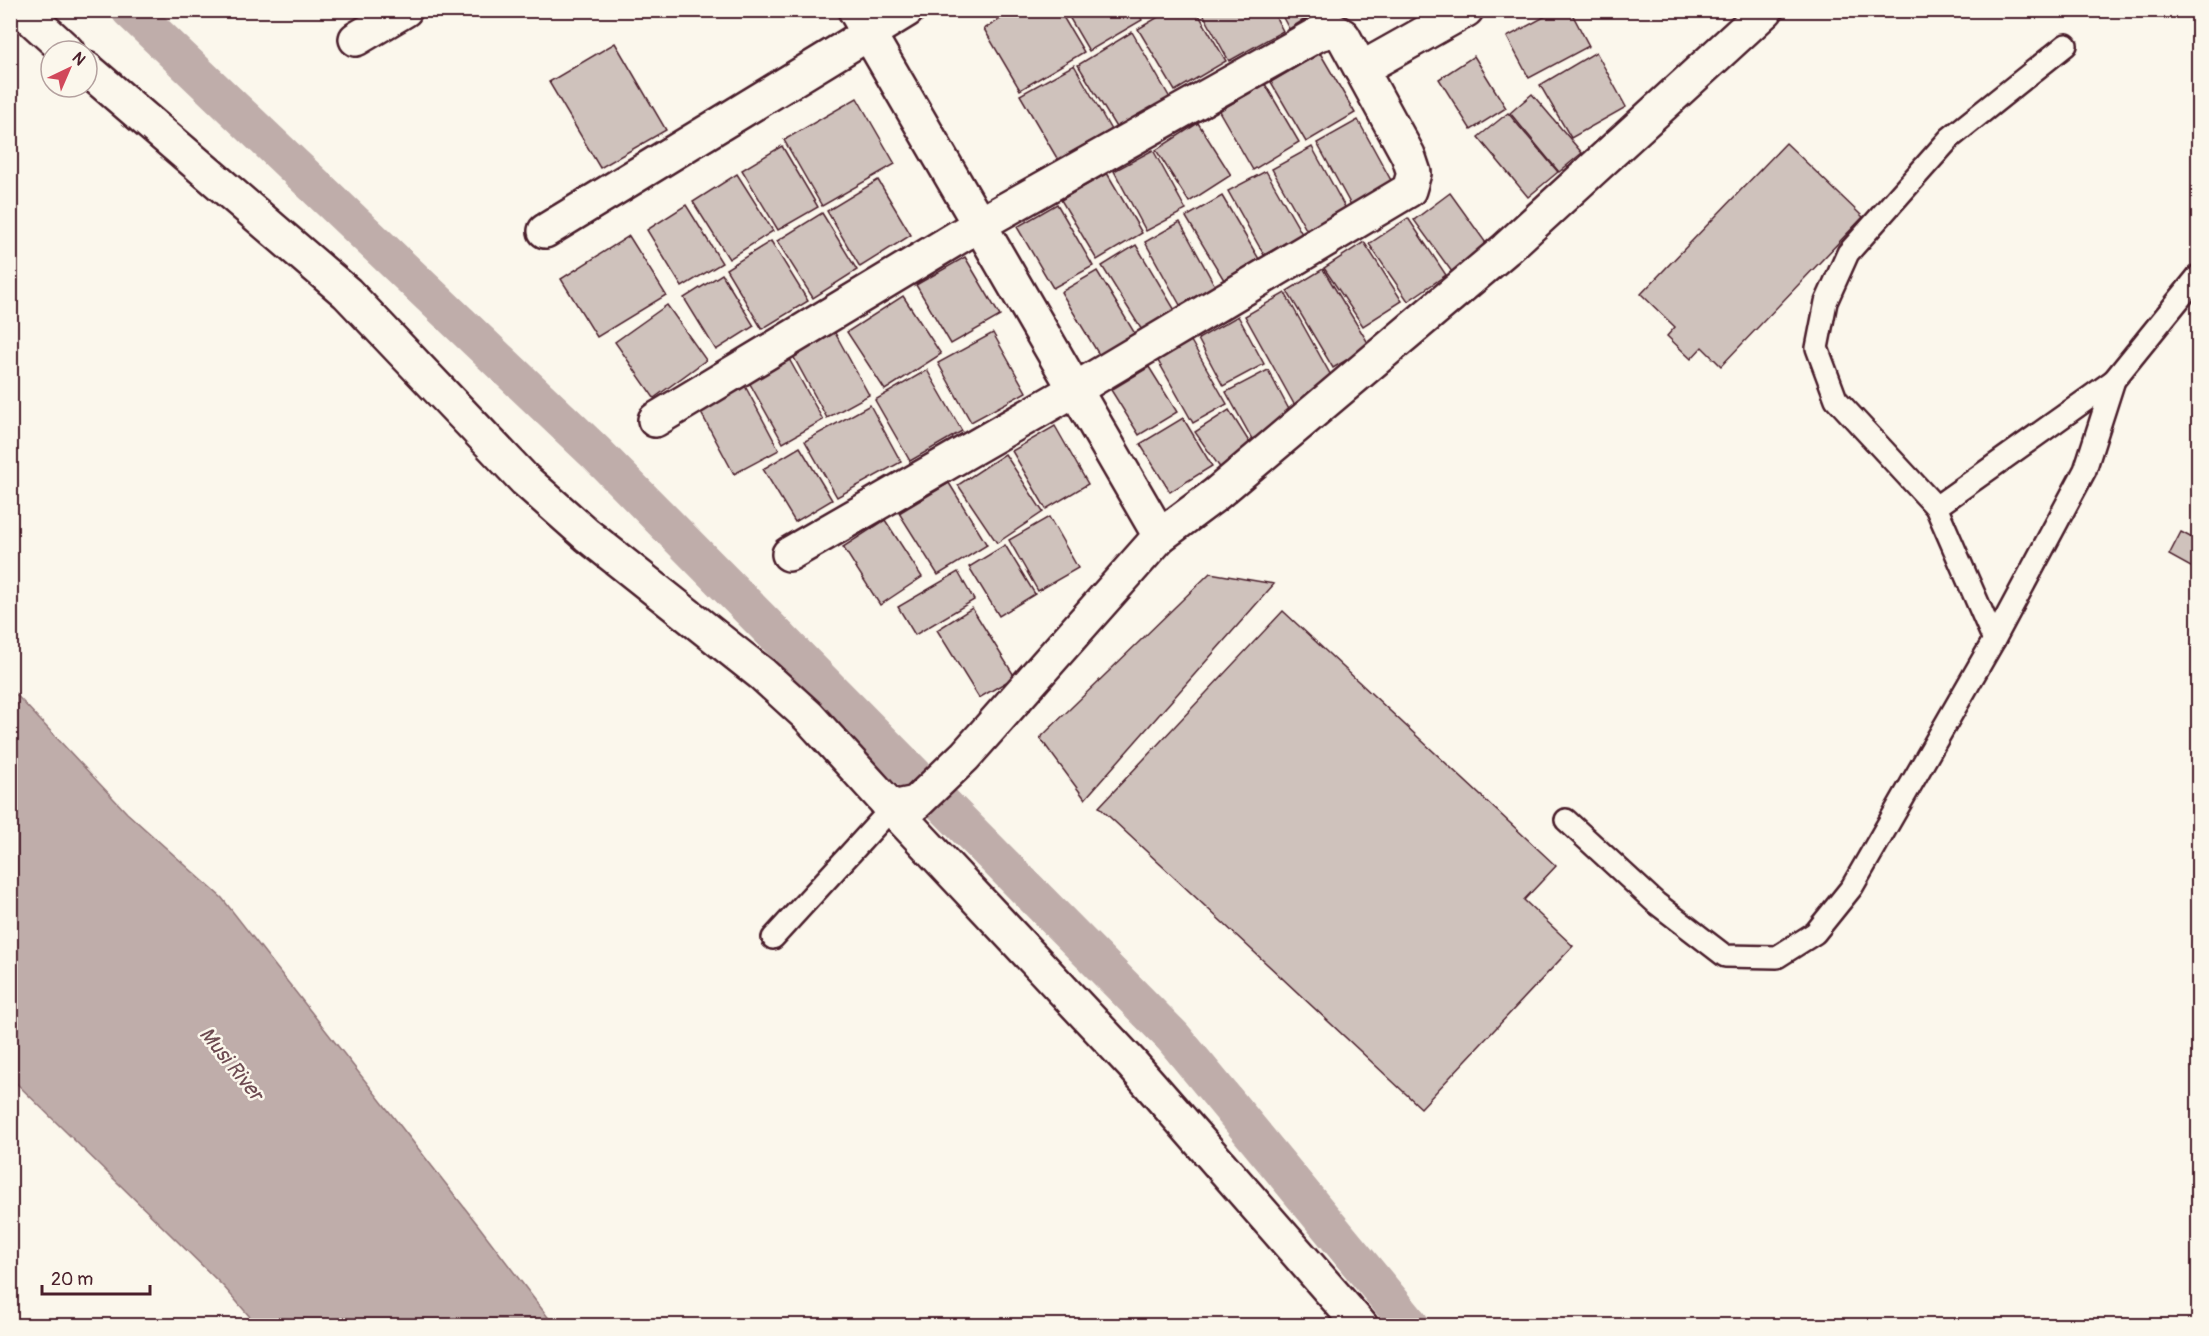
<svg xmlns="http://www.w3.org/2000/svg" width="2209" height="1336" viewBox="0 0 2209 1336" font-family="Pangolin,sans-serif">
  <style>
    .water { fill: #bfadaa; stroke: #907477; stroke-width: 1.5 }
    .lines { fill: none; stroke-linecap: round; stroke-linejoin: round }
    .canal { stroke: #bfadaa; stroke-width: 38 }
    .building { fill: #cfc2bc; stroke: #4a1f2b; stroke-width: 1.5 }
    .service-casing { stroke: #4a1f2b; stroke-width: 26 }
    .minor-casing { stroke: #4a1f2b; stroke-width: 38 }
    .service { stroke: #fbf7ec; stroke-width: 21 }
    .minor { stroke: #fbf7ec; stroke-width: 33 }
    .labels { text-anchor: middle; dominant-baseline: central; stroke-width: 5; stroke-linejoin: round; paint-order: stroke }
    .water-label { font-size: 21px; font-style: italic; fill: #6d4a51; stroke: #fbf7ec }
  </style>
  <rect width="100%" height="100%" fill="#fbf7ec"/>
  <filter id="ink" filterUnits="userSpaceOnUse"><feTurbulence type="fractalNoise" baseFrequency=".0167" numOctaves="2"/><feDisplacementMap in="SourceGraphic" scale="12" xChannelSelector="R" yChannelSelector="G"/><feConvolveMatrix kernelMatrix="1 2 1 2 8 2 1 2 1" color-interpolation-filters="sRGB"/></filter>
  <g filter="url(#ink)">
    <path class="water" d="M10,688L127,813L222,898L478,1225L554,1325H257L224,1287L11,1078Z"/>
    <g class="lines">
      <path class="canal" d="M130,10L596,453L1173,1037L1411,1326"/>
    </g>
    <g class="building">
      <path d="M1015,10H1059L1084,52L1020,90L984,29Z"/>
      <path d="M1065,10H1137L1142,20L1089,51Z"/>
      <path d="M1170,10H1196L1226,61L1175,91L1138,29Z"/>
      <path d="M1201,10H1272L1283,31L1229,61Z"/>
      <path d="M1279,10H1320L1289,29Z"/>
      <path d="M1557,10H1570L1589,46L1529,78L1507,37Z"/>
      <path d="M1132,32L1170,98L1117,129L1078,65Z"/>
      <path d="M615,43L666,130L600,168L549,82Z"/>
      <path d="M1596,52L1626,107L1571,138L1540,85Z"/>
      <path d="M1320,53L1355,113L1306,142L1271,82Z"/>
      <path d="M1474,56L1506,108L1471,130L1439,79Z"/>
      <path d="M1074,65L1111,130L1058,160L1020,95Z"/>
      <path d="M1265,84L1299,142L1253,170L1219,111Z"/>
      <path d="M1532,94L1582,153L1559,172L1510,113Z"/>
      <path d="M857,98L895,164L822,206L784,140Z"/>
      <path d="M1508,113L1558,172L1528,197L1478,137Z"/>
      <path d="M1358,120L1393,184L1352,207L1317,143Z"/>
      <path d="M1198,123L1231,175L1189,202L1156,150Z"/>
      <path d="M1786,143L1863,217L1721,366L1702,347L1691,359L1667,336L1675,327L1641,294Z"/>
      <path d="M782,146L818,207L778,230L742,170Z"/>
      <path d="M1312,147L1346,209L1307,231L1272,169Z"/>
      <path d="M1153,150L1186,210L1146,231L1114,171Z"/>
      <path d="M1266,171L1302,234L1264,255L1228,191Z"/>
      <path d="M1107,173L1142,233L1097,260L1061,200Z"/>
      <path d="M737,174L773,231L729,259L693,202Z"/>
      <path d="M878,180L911,235L860,267L827,211Z"/>
      <path d="M1450,193L1491,250L1455,276L1414,220Z"/>
      <path d="M1222,196L1259,259L1224,280L1186,217Z"/>
      <path d="M1057,204L1093,266L1053,288L1017,227Z"/>
      <path d="M686,205L722,263L682,287L647,230Z"/>
      <path d="M822,213L857,270L813,298L777,241Z"/>
      <path d="M1408,218L1446,275L1408,301L1369,244Z"/>
      <path d="M1180,222L1215,286L1180,305L1145,242Z"/>
      <path d="M629,236L666,295L597,337L561,279Z"/>
      <path d="M771,241L808,301L762,329L726,269Z"/>
      <path d="M1364,242L1402,301L1363,326L1324,268Z"/>
      <path d="M1136,245L1176,312L1143,332L1102,266Z"/>
      <path d="M965,257L1000,316L951,344L916,285Z"/>
      <path d="M1323,269L1370,346L1333,368L1287,291Z"/>
      <path d="M1097,271L1137,337L1101,358L1061,292Z"/>
      <path d="M722,274L754,326L716,350L684,298Z"/>
      <path d="M1285,293L1334,381L1294,404L1245,316Z"/>
      <path d="M903,296L941,354L885,390L847,332Z"/>
      <path d="M667,305L706,360L654,398L615,342Z"/>
      <path d="M1238,316L1264,364L1223,386L1198,339Z"/>
      <path d="M834,331L869,395L827,418L792,354Z"/>
      <path d="M993,333L1026,392L971,422L938,363Z"/>
      <path d="M1191,341L1227,404L1193,423L1157,359Z"/>
      <path d="M789,359L823,420L783,443L749,382Z"/>
      <path d="M1149,367L1177,412L1139,435L1111,390Z"/>
      <path d="M927,370L962,431L910,461L875,400Z"/>
      <path d="M1268,370L1293,417L1252,439L1226,392Z"/>
      <path d="M744,384L779,450L734,474L699,409Z"/>
      <path d="M870,405L901,462L837,497L805,441Z"/>
      <path d="M1229,410L1253,448L1221,469L1195,432Z"/>
      <path d="M1183,418L1212,466L1170,492L1140,444Z"/>
      <path d="M1055,426L1088,484L1046,509L1012,451Z"/>
      <path d="M800,447L832,500L795,522L763,469Z"/>
      <path d="M1005,454L1043,512L997,543L958,485Z"/>
      <path d="M949,483L987,545L938,575L899,513Z"/>
      <path d="M1049,517L1078,568L1038,591L1009,540Z"/>
      <path d="M885,520L922,577L880,605L843,547Z"/>
      <path d="M2181,532L2198,541V571L2169,555Z"/>
      <path d="M1005,545L1035,594L999,616L969,567Z"/>
      <path d="M958,572L974,600L915,635L898,607Z"/>
      <path d="M1210,573L1274,584L1085,799L1040,738Z"/>
      <path d="M972,608L1015,677L979,698L937,630Z"/>
      <path d="M1283,611L1556,866L1524,900L1573,946L1421,1108L1099,807Z"/>
    </g>
    <g class="lines">
      <g class="service-casing">
        <g id="service">
          <path d="M1936,507L2114,380"/>
          <path d="M1994,640L1936,507L1836,399L1817,348L1826,302L1848,253L1950,138L2066,45"/>
          <path d="M1566,820L1656,903L1725,956L1777,957L1815,933L1852,887L1994,640L2085,470L2114,380L2198,276"/>
          <path d="M773,938L892,808"/>
        </g>
      </g>
      <g class="minor-casing">
        <g id="minor">
          <path d="M22,10L67,51"/>
          <path d="M855,10L1160,536"/>
          <path d="M356,39L405,10"/>
          <path d="M87,69L347,293L525,480L587,535L762,674L808,716L892,808L1132,1064L1361,1326"/>
          <path d="M1361,69L1466,10"/>
          <path d="M545,231L907,10"/>
          <path d="M655,420L980,224L1318,34L1333,30L1343,36L1408,155L1414,173L1409,190L1074,390L789,554"/>
          <path d="M892,808L916,803L965,756L1160,536L1215,495L1506,249L1766,10"/>
        </g>
      </g>
      <use href="#service" class="service"/>
      <use href="#minor" class="minor"/>
    </g>
  </g>
  <g class="labels">
    <g class="water-label">
      <text transform="translate(231 1064) rotate(51)">Musi River</text>
    </g>
  </g>
  <rect width="2209" height="1336" fill="none" stroke="#fbf7ec" stroke-width="36"/>
  <rect x="18" y="18" width="2173" height="1300" fill="none" stroke="#4a1f2b" stroke-width="2" filter="url(#ink)"/>
  <g transform="translate(69 69) rotate(44)"><circle r="28" fill="#fbf7ec" stroke="#b4a19f" stroke-width="1.5"/>
  <path d="M0-4.5L10 22L0 15L-10 22Z" fill="#d1495b"/>
  <text y="-9" font-size="16" font-weight="bold" text-anchor="middle" fill="#4a1f2b">N</text>
  </g>
  <path d="M42 1285v9h108v-9" fill="none" stroke="#4a1f2b" stroke-width="3"/>
  <text x="51" y="1285" font-size="18" fill="#4a1f2b" stroke="#fbf7ec" stroke-width="4.5" paint-order="stroke">20 m</text>
</svg>
